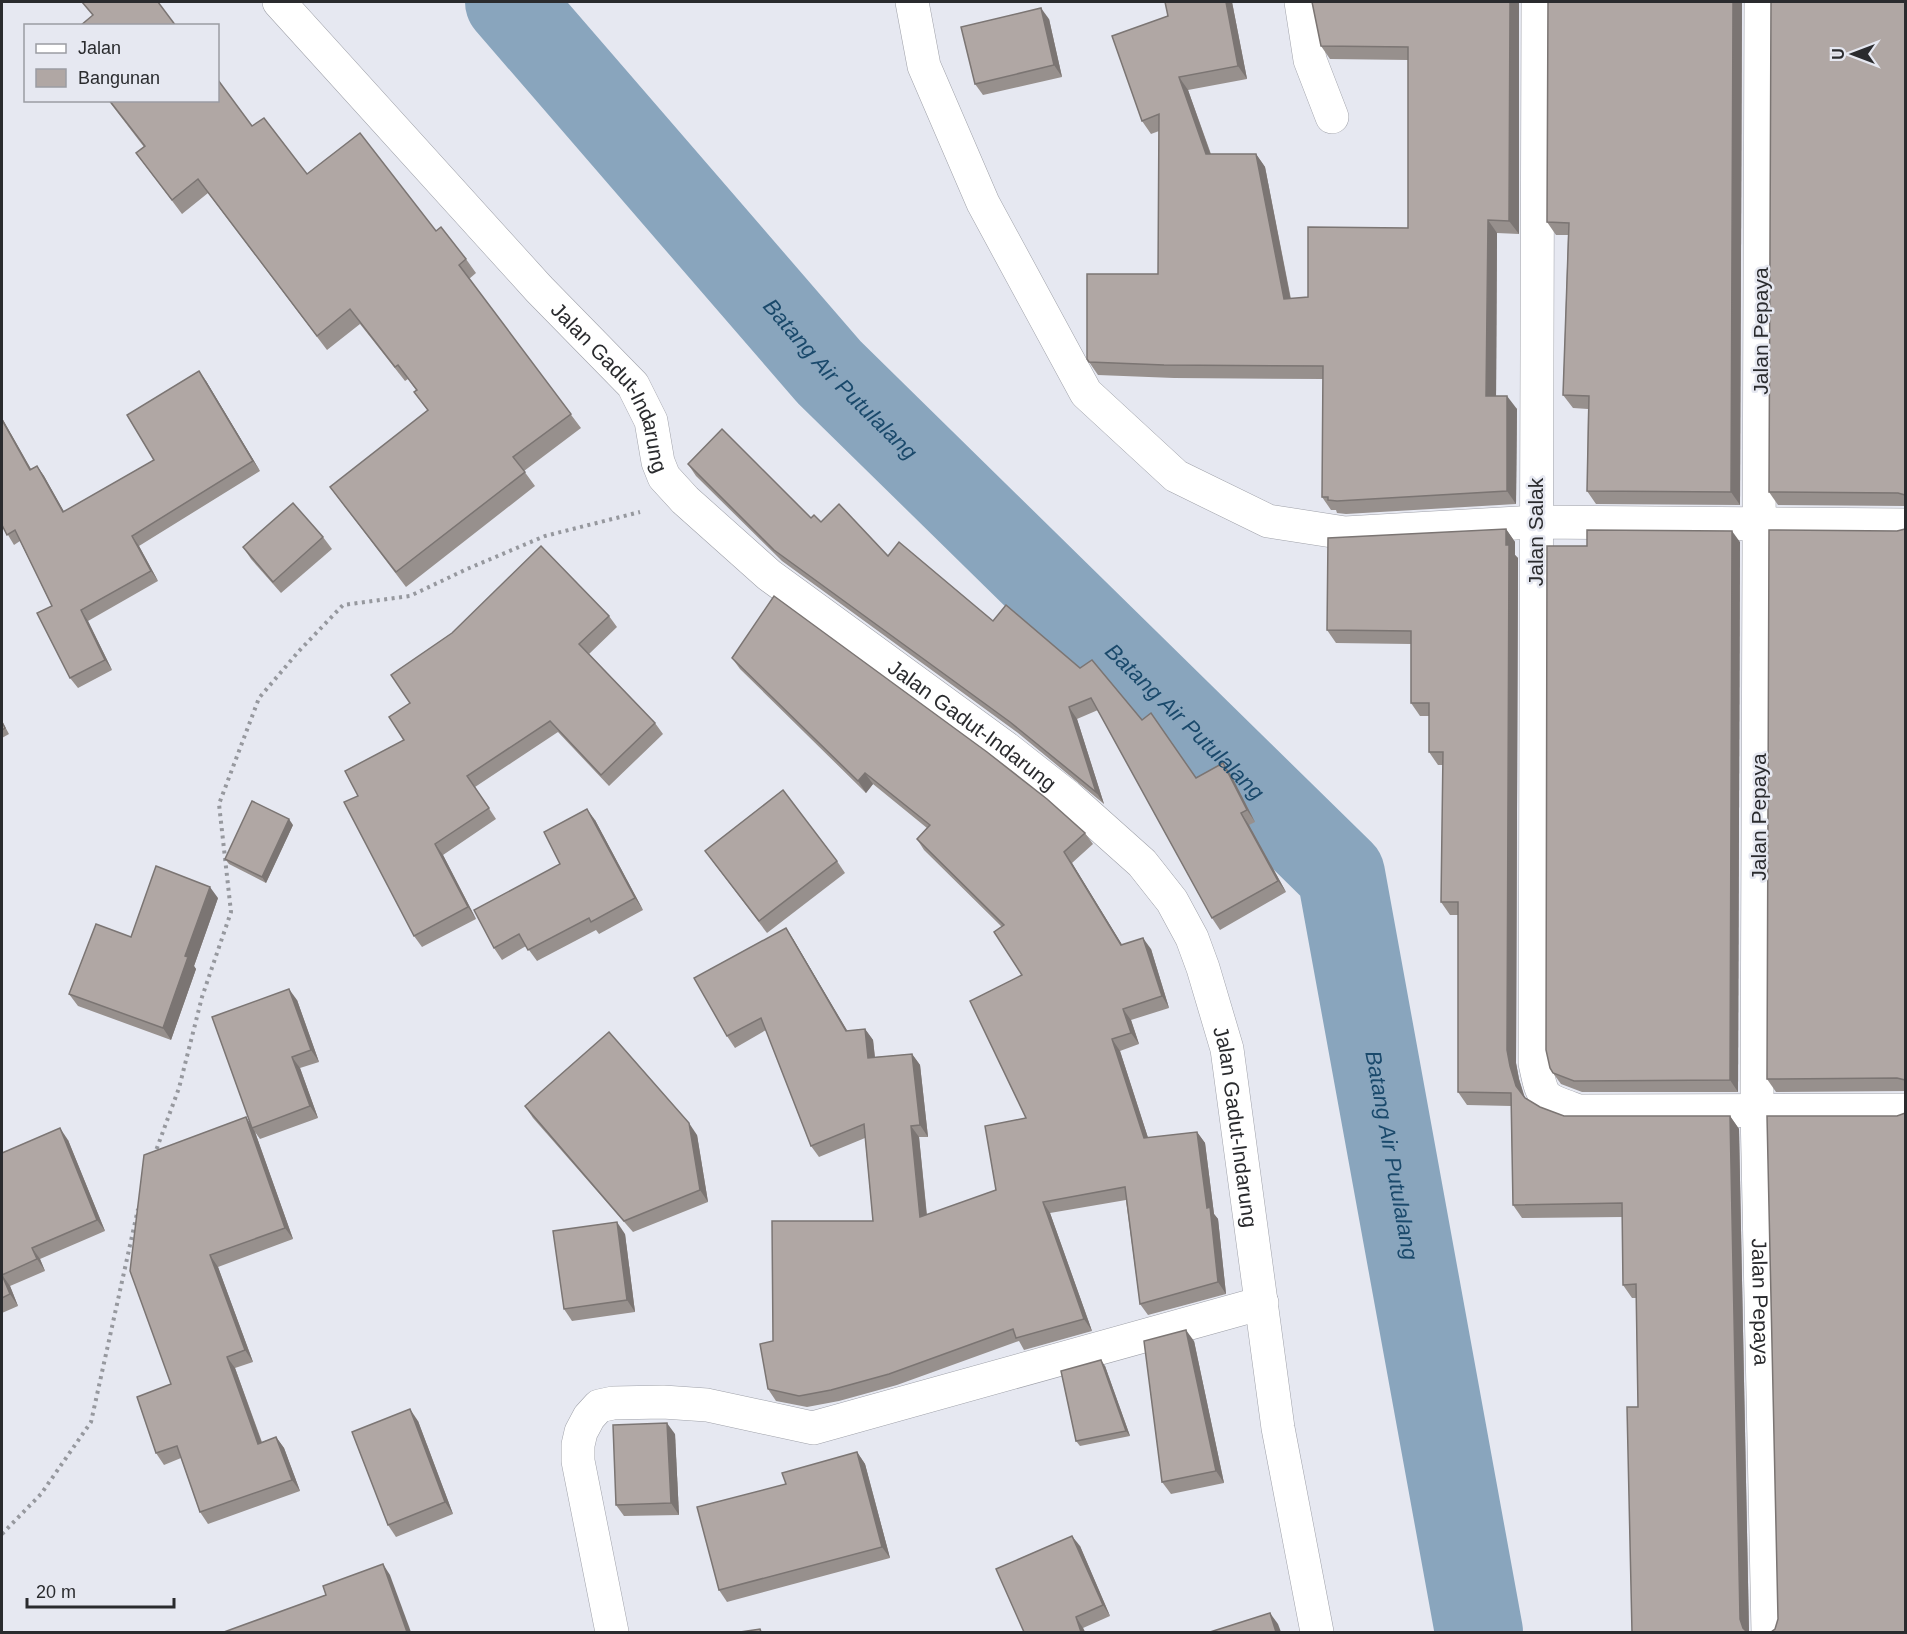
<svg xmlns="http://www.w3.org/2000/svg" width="1907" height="1634" viewBox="0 0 1907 1634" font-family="Helvetica,sans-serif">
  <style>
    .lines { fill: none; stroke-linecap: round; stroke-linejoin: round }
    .river { stroke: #89a5bd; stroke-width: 88 }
    .minor-casing { stroke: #9fa1a9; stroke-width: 34 }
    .path { stroke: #96989e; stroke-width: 4; stroke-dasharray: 3 4.5; stroke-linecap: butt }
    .minor { stroke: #fff; stroke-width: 33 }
    .wall { fill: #97908d }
    .shaded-wall { fill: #7b7573 }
    .building { fill: #b0a7a4; stroke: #7b7573; stroke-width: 1.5 }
    .labels { text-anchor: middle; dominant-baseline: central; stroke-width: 5; stroke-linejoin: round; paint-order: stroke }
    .street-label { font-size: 21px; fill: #2a2b2e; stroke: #e6e8f1 }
    .water-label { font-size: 22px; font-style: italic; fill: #1a496b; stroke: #e6e8f1 }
  </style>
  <rect width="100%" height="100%" fill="#e6e8f1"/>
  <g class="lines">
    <path class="river" id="s1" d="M509,2L829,372L1341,874L1479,1632"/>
    <g class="minor-casing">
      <g id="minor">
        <path id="s2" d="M279,2L539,289L633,385L651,421L658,462L664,477L685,500L769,575L1006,748L1067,796L1142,863L1172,901L1192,938L1203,968L1227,1049L1278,1428L1317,1632"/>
        <path d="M912,2L924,66L983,203L1086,393L1176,476L1268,521L1345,533L1535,522L1906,525"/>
        <path d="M1301,2L1310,60L1332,117"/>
        <path d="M1538,2L1535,1063C1543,1101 1542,1098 1579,1111L1906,1110"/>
        <path id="s3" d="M1761,2L1757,1109L1768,1632"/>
        <path d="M612,1632L578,1461V1445L581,1432L589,1417L599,1406L613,1403L663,1402L707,1405L813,1428L1262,1303"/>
      </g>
    </g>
    <g class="path">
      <path d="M154,1156L179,1088L202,997L231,912L219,804L259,698L299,651L343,605L410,596L467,569L545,536L640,512"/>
      <path d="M2,1534L41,1494L91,1422L138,1209"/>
    </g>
    <use href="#minor" class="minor"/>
  </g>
  <g class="wall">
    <path d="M1232,2L1247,79L1188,90L1211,154H1256L1265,167L1291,299L1308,297L1408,228V60L1330,59L1321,46L1312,2H1519V234L1497,233L1496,396L1517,409L1516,504L1346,514L1337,513L1336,510H1331L1322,497L1323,379L1174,378L1098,375L1089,362L1158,274L1159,131L1151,134L1142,121Z"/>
    <path d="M1548,2H1742L1740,505L1596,504L1587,491L1588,409L1573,408L1563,395L1568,235H1556L1547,222Z"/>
    <path d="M1905,2V506L1778,505L1769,492Z"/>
    <path d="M1049,19L1062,77L983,95L975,84Z"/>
    <path d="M108,100H218L252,126L307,174L436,231L466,259L476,273L469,279L581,428L524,471L535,486L406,587L330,487L428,411L414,392L416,390L408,379L405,381L360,324L327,350L208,193L182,214L136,153L144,147Z"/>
    <path d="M206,381L260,471L139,546L158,581L88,621L112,670L78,688L70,678L52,606L20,541L14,545L2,525V418L31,469L37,466L44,476L64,512L154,460Z"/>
    <path d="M688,464L811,518L821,522L888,556L993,621L1142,720L1196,778L1231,775L1255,822L1249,825L1286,892L1220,930L1212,918L1098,710L1077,719L1104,804L1018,733L782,561L696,476Z"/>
    <path d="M1506,529L1515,542V555L1518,558L1516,1063L1519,1079L1525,1098L1540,1107L1564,1116H1730L1739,1129L1749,1632L1638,1407L1636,1298H1632L1623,1285L1622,1217L1522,1218L1513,1205L1511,1106L1467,1105L1458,1092V915H1450L1441,902L1443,765H1438L1429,752V716H1420L1411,703V644L1336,643L1327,630Z"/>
    <path d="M1905,529V1091L1776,1092L1767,1079L1897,531Z"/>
    <path d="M323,537L332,549L281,593L251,559L243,547Z"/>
    <path d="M1740,542L1738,1092H1582L1561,1084L1553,1073L1587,546Z"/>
    <path d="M609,616L617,627L589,654L655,723L663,734L609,786L558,732L475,787L496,819L443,855L476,919L422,947L414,936L358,796L404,740Z"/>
    <path d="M732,658L1085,833L1093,844L1072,863L1122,945L1151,949L1169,1008L1131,1020L1139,1044L1120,1051L1148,1138L1197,1132L1205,1143L1214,1214L1218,1219L1226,1294L1148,1315L1140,1304L1126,1200L1050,1213L1092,1331L1024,1350L1019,1341L897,1385L839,1401L807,1407L776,1401L768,1389L773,1341L873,1221L865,1138L819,1157L811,1146L766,1030L735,1048L727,1036L793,939L847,1031L865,1029L873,1040L875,1057L912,1054L920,1065L928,1137H919L927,1215L996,1190L1026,1118L1022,975L1002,927L924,850L917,839L927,828L873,784L866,793L740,669Z"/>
    <path d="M2,721L9,734L2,738Z"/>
    <path d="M595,820L643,910L599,934L596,930L537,961L526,946L502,960L494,948Z"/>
    <path d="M293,825L266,883L229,864L225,859Z"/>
    <path d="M705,851L837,861L845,873L767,933Z"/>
    <path d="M218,898L194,966L196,969L171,1040L78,1006L69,994L131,937Z"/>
    <path d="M297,1000L319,1062L300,1068L318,1118L260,1139L255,1132L293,1239L218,1267L253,1362L235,1368L262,1442L276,1437L284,1448L300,1491L208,1524L200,1512L181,1458L164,1465L156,1453L171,1384L246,1117L250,1124Z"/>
    <path d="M525,1106L697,1135L708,1202L633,1232L533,1118Z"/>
    <path d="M68,1140L105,1231L40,1259L45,1271L10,1286L18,1306L2,1313V1153Z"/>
    <path d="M625,1234L635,1312L572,1321L564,1309Z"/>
    <path d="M1194,1341L1224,1483L1171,1494L1162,1482Z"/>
    <path d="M1105,1366L1130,1436L1080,1446L1076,1441Z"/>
    <path d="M418,1421L453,1514L396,1537L388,1525Z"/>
    <path d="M675,1434L679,1515L624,1516L616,1505Z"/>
    <path d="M857,1452L865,1464L890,1558L727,1602L719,1590L786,1484Z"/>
    <path d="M1080,1546L1110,1616L1083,1628L1085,1632H1024Z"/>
  </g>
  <g class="shaded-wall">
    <path d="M1226,2H1232L1247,79L1238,66Z"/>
    <path d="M1510,2H1519V234L1509,221Z"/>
    <path d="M1733,2H1742L1740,505L1731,492Z"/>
    <path d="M1041,8L1049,19L1062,77L1054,65Z"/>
    <path d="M1179,77L1188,90L1215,167L1206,154Z"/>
    <path d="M1256,154L1265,167L1293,312L1284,299Z"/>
    <path d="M1488,220L1497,233L1496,409L1486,396Z"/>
    <path d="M199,371L206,381L260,471L253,461Z"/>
    <path d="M1507,396L1517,409L1516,504L1507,491Z"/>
    <path d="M2,418L37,480L30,470L2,420Z"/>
    <path d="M37,466L44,476L70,522L63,512Z"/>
    <path d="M1506,529L1515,542V555L1518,558L1516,1063L1519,1079L1525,1099L1516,1086L1510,1066L1507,1050Z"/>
    <path d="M1732,531L1740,542L1738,1092L1730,1080Z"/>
    <path d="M132,536L139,546L158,581L151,571Z"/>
    <path d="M81,610L88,621L112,670L105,660Z"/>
    <path d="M1069,707L1077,719L1104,804L1096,792Z"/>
    <path d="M1223,763L1231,775L1255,822L1247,810Z"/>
    <path d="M865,773L873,784L866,793L858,781Z"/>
    <path d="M587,809L595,820L643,910L635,898Z"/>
    <path d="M1241,813L1249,825L1286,892L1278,881Z"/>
    <path d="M289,819L293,825L266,883L262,877Z"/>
    <path d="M435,844L443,855L476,919L468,907Z"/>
    <path d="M1064,852L1072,863L1129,956L1121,945Z"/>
    <path d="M210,887L218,898L194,966L196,969L171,1040L163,1028L185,956Z"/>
    <path d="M786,928L793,939L854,1042L846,1031Z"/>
    <path d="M1143,938L1151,949L1169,1008L1162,996Z"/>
    <path d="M289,989L297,1000L319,1062L311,1050Z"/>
    <path d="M1123,1009L1131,1020L1139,1044L1131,1033Z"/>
    <path d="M865,1029L873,1040L876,1069L868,1058Z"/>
    <path d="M1112,1039L1120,1051L1152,1150L1144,1138Z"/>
    <path d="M912,1054L920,1065L928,1137L920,1125Z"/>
    <path d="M292,1057L300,1068L318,1118L310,1106Z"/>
    <path d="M1730,1116L1739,1129L1749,1632H1746L1743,1628L1740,1619Z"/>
    <path d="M246,1117L255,1132L293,1239L285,1228Z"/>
    <path d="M689,1123L697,1135L708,1202L700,1190Z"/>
    <path d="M911,1126L919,1137L928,1229L920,1217Z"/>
    <path d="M60,1128L68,1140L105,1231L97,1220Z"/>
    <path d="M1197,1132L1205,1143L1214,1214L1218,1219L1226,1294L1218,1282L1207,1208Z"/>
    <path d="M1043,1202L1050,1213L1092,1331L1084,1319Z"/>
    <path d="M617,1222L625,1234L635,1312L627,1300Z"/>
    <path d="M32,1248L40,1259L45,1271L37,1259Z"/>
    <path d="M210,1255L218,1267L253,1362L245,1350Z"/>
    <path d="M2,1275L10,1286L18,1306L10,1294Z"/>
    <path d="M1186,1330L1194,1341L1224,1483L1216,1471Z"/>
    <path d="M227,1357L235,1368L266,1455L258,1444Z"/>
    <path d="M1101,1360L1105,1366L1130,1436L1126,1431Z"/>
    <path d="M410,1409L418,1421L453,1514L445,1502Z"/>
    <path d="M667,1423L675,1434L679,1515L671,1503Z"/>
    <path d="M276,1437L284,1448L300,1491L292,1480Z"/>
    <path d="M857,1452L865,1464L890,1558L882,1547Z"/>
    <path d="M1072,1536L1080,1546L1110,1616L1103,1605Z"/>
    <path d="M383,1564L390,1575L411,1632H407Z"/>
    <path d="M1270,1613L1278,1624L1281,1632H1276Z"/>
    <path d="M1076,1617L1083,1628L1085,1632H1081Z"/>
  </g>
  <g class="building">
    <path d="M82,2H158L176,26H80L93,15Z"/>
    <path d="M1165,2H1226L1238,66L1179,77L1206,154H1256L1284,299L1308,297V227L1408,228V47L1321,46L1312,2H1510L1509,221L1488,220L1486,396H1507V491L1337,501L1328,500V497H1322L1323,366L1164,365L1089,362L1087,359V274H1158L1159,114L1142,121L1112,36L1168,16Z"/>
    <path d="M1548,2H1733L1731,492L1587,491L1589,396L1563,395L1569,223L1547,222Z"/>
    <path d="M1771,2H1905V495L1898,493L1769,492Z"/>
    <path d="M1041,8L1054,65L975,84L961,27Z"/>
    <path d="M218,80L252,126L264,118L307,174L360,133L436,231L441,227L466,259L459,265L571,414L513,457L525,472L396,572L330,487L428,410L414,392L417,390L398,365L395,367L350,309L317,336L198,179L172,200L136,153L145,146L109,100H218Z"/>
    <path d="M199,371L253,461L132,536L151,571L81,610L105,660L70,678L37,613L52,606L15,530L7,535L2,525V420L30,470L37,466L63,512L154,460L127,415Z"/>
    <path d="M722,429L811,518L814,515L821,522L839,504L888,556L899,542L993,621L1006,605L1080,668L1092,660L1142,720L1151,713L1196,778L1223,763L1247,810L1241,813L1278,881L1212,918L1091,698L1069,707L1096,792L1010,722L774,550L688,464Z"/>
    <path d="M293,503L323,537L273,582L243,547Z"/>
    <path d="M1506,529V545H1509L1507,1050L1510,1066L1516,1086L1525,1098L1540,1107L1564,1116H1730L1740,1619L1743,1628L1747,1632H1632L1627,1407H1638L1636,1284L1623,1285L1622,1203L1513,1205L1511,1093L1458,1092V902H1441L1443,752H1429V703H1411V631L1327,630L1328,538Z"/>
    <path d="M1905,529V1080L1897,1078L1767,1079L1769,530L1897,531Z"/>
    <path d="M1587,530L1732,531L1730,1080L1574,1081L1553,1073L1550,1068L1546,1050L1547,546H1587Z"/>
    <path d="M541,546L609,616L579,644L655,723L601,775L550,721L467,776L489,808L435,844L468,907L414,936L344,802L358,796L345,771L404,740L389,717L410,703L391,675L452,633Z"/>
    <path d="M774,596L987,752L1047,799L1085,833L1064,852L1121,945L1143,938L1162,996L1123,1009L1131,1033L1112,1039L1144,1138L1197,1132L1207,1208L1210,1207L1218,1282L1140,1304L1125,1187L1043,1202L1084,1319L1016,1338L1013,1329L889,1374L831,1390L799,1396L768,1389L760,1344L773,1341L772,1221H873L864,1124L811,1146L761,1018L727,1036L694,978L786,928L846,1031L865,1029L868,1058L912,1054L920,1125L911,1126L920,1217L996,1190L985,1126L1026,1118L970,1001L1022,975L994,932L1004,925L917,839L930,825L865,773L858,781L732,658Z"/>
    <path d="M2,722L5,728L2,730Z"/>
    <path d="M783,790L837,861L759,921L705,851Z"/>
    <path d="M252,801L289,819L262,877L225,859Z"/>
    <path d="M587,809L635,898L591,922L589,918L528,950L519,934L494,948L474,910L560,864L544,832Z"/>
    <path d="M156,866L210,887L185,956L188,957L163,1028L69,994L96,924L131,937Z"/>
    <path d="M289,989L311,1050L292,1057L310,1106L252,1128L212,1017Z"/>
    <path d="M609,1032L689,1123L700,1190L624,1221L525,1106Z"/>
    <path d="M1905,1113V1632H1771L1775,1629L1778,1619L1767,1116H1897Z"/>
    <path d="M246,1117L285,1228L210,1255L245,1350L227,1357L258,1444L276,1437L292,1480L200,1512L177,1446L156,1453L137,1397L171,1384L130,1271L144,1155Z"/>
    <path d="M60,1128L97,1220L32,1248L37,1259L2,1275L10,1294L2,1298V1153Z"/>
    <path d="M617,1222L627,1300L564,1309L553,1231Z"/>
    <path d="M1186,1330L1216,1471L1162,1482L1144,1341Z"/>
    <path d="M1101,1360L1126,1431L1076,1441L1061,1371Z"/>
    <path d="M410,1409L445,1502L388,1525L352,1432Z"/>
    <path d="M667,1423L671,1503L616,1505L613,1425Z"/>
    <path d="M857,1452L882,1547L719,1590L697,1507L786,1484L782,1473Z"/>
    <path d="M1072,1536L1103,1605L1076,1617L1081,1632H1024L996,1569Z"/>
    <path d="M383,1564L407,1632H224L326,1595L323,1586Z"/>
    <path d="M1270,1613L1276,1632H1210Z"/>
    <path d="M760,1629L761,1632H740Z"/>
  </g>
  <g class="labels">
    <g class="street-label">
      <text transform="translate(1760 331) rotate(-90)">Jalan Pepaya</text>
      <text stroke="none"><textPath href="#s2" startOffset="512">Jalan Gadut-Indarung</textPath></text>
      <text transform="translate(1535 532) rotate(-90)">Jalan Salak</text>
      <text stroke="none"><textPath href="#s2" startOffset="1016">Jalan Gadut-Indarung</textPath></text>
      <text transform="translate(1758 817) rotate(-90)">Jalan Pepaya</text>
      <text stroke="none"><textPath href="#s2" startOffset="1520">Jalan Gadut-Indarung</textPath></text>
      <text stroke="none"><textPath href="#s3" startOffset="1300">Jalan Pepaya</textPath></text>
    </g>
    <g class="water-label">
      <text stroke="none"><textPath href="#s1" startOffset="502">Batang Air Putulalang</textPath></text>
      <text stroke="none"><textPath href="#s1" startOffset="988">Batang Air Putulalang</textPath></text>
      <text stroke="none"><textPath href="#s1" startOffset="1492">Batang Air Putulalang</textPath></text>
    </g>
  </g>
  <rect width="1907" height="1634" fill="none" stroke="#2a2b2e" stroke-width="6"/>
  <rect x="24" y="24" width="195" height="78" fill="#e6e8f1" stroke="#9b9ca3" stroke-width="1.5"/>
  <rect x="36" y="44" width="30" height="9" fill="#ffffff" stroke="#9b9ca3" stroke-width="1.5"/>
  <text x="78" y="54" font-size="18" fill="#2a2b2e">Jalan</text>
  <rect x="36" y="69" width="30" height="18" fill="#b0a7a4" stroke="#9b9ca3" stroke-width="1.5"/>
  <text x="78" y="84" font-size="18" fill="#2a2b2e">Bangunan</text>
  <g transform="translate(1853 54) rotate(270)" stroke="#e6e8f1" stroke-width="4.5" paint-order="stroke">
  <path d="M0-4.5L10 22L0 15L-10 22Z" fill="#2a2b2e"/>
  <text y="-9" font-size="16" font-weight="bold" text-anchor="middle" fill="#2a2b2e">U</text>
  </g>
  <path d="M27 1598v9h147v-9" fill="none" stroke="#2a2b2e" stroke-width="3"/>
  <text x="36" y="1598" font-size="18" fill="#2a2b2e" stroke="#e6e8f1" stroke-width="4.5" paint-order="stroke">20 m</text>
</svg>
